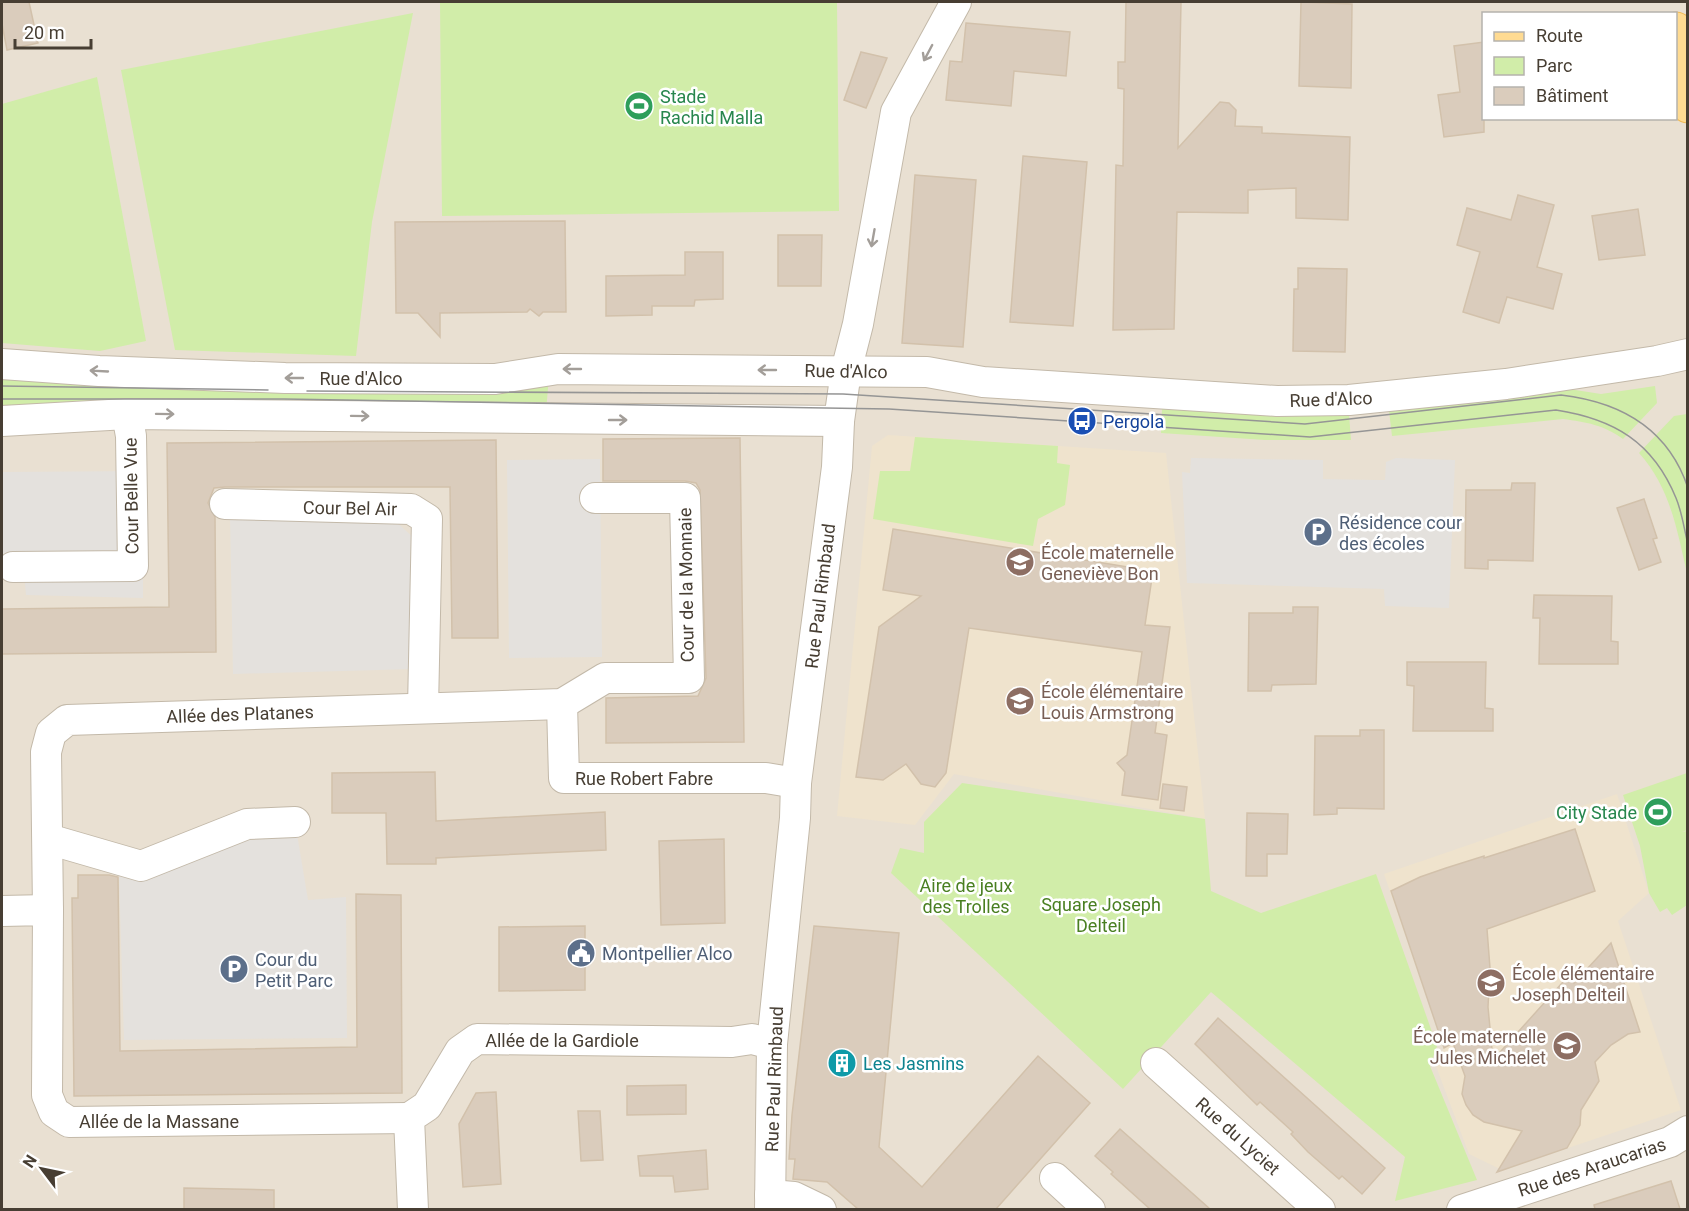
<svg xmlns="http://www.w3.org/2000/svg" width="1689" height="1211" viewBox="0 0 1689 1211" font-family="Roboto,sans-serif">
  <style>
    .residential { fill: #e9e0d2; fill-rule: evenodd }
    .education { fill: #efe3cd }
    .green { fill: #d1eda9 }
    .parking { fill: #e4e1dd }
    .building { fill: #daccbc; stroke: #d2c1ab; stroke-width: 1.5 }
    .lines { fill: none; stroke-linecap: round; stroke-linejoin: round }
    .minor-casing { stroke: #c3b9a9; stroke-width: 32 }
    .major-casing { stroke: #f0ba57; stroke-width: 35 }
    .minor { stroke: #fff; stroke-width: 30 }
    .major { stroke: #ffdb92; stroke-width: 33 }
    .tram { stroke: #959595; stroke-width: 1.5 }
    .oneway { stroke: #a39e99 }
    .labels { text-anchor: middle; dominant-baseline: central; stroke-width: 5; stroke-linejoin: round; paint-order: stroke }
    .leisure-label { font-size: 18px; fill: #27864d; stroke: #fff; text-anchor: start }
    .street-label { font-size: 18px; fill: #473e33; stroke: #fff }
    .transit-label { font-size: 18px; fill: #164399; stroke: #fff; text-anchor: start }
    .service-label { font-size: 18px; fill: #4e5e75; stroke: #fff; text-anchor: start }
    .education-label { font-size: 18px; fill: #785e54; stroke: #fff; text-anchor: start }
    .park-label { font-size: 18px; fill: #497f21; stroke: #fff }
    .culture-label { font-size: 18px; fill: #0d838f; stroke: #fff; text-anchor: start }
  </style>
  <rect width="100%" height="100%" fill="#f4efe4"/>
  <path class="residential" d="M2,2H1687V1209L2,1210ZM1484,14H1676V118H1484Z"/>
  <g class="education">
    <path d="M888,435L1166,453L1205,819L954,774L915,825L837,816L872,446Z"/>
    <path d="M1617,794L1649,893L1618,921L1681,1110L1502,1170L1469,1154L1436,1066L1444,1048L1384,874Z"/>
  </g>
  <g class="green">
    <path d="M440,2H837L839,211L442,216Z"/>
    <path d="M413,13L372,222L356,356L175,350L121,70Z"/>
    <path d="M97,77L146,341L100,351L2,343V104Z"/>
    <path d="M2,375L549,376L546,412L2,414Z"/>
    <path d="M1655,386L1657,403L1623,439C1604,425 1586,422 1563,419L1392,436L1389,411L1569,389L1601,394Z"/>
    <path d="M1162,409L1349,414L1351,440H1265L1161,433Z"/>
    <path d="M1687,414H1688L1687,573C1677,530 1670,487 1639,453L1674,416Z"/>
    <path d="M915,437L1058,446L1057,463L1070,465L1065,505L1038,519L1033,546L873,519L880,471H910Z"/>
    <path d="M1687,773V830L1682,832L1687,831V905L1672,915L1667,908L1660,912L1649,893L1640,846L1623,795Z"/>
    <path d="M962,783L1205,819L1211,891L1261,913L1376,874L1437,1046L1430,1066L1477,1180L1395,1201L1405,1157L1211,992L1123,1089L891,873L900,848L924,853V822Z"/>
  </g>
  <g class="parking">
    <path d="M1191,458L1323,460V479L1378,480H1385L1386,462L1396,458L1455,460L1449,608L1385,606L1384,589L1187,583L1182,472L1190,473Z"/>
    <path d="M600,459L602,657L509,658L507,460Z"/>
    <path d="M143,471V598L26,595L24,572L2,559V472Z"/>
    <path d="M230,516L393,519L415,539L414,669L233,674Z"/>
    <path d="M295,822L308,900L346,897L347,1038L124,1040L119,877Z"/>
  </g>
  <g class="building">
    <path d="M2,2H29L38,43L7,50L2,24Z"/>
    <path d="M1126,2H1181L1178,148L1220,102L1229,103L1236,110L1235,126L1262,127V133L1350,137L1348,220L1296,218V188L1248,190V213L1177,212L1174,329L1113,330L1116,165L1123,166L1124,89L1118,88V62H1125Z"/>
    <path d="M1301,2L1352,4L1351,88L1299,86Z"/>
    <path d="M966,23L1070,32L1066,76L1014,71L1011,106L946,100L950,61L962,62Z"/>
    <path d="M1484,42V132L1444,137L1438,95L1460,92L1454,46Z"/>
    <path d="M861,52L887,58L866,108L844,100Z"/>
    <path d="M1023,156L1087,162L1073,326L1010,322Z"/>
    <path d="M915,175L976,180L963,347L902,343Z"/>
    <path d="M1518,195L1554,205L1537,267L1562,274L1553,309L1507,297L1499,323L1463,312L1480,252L1457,245L1467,208L1511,220Z"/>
    <path d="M1638,209L1645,255L1599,260L1592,216Z"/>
    <path d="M565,221L566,312H543L539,316L530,309L527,312L440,313V337L418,313H396L395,222Z"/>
    <path d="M778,235H822L821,286H778Z"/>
    <path d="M685,252H723V299L695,300L694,306H652V315L606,316V276L685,275Z"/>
    <path d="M1298,268L1347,269L1345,352L1293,351L1294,289H1298Z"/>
    <path d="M740,438L744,742L606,743V698L698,696L706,678L700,490L696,483L685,481H603V439Z"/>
    <path d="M496,440L498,638H452L450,487H225L214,488L208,503L215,517L216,652L2,654V609L169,607L167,443Z"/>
    <path d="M1512,483H1535L1533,561L1488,560V569L1465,568L1466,490H1511Z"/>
    <path d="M1644,499L1657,538L1653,539L1661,562L1639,570L1617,508Z"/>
    <path d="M893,529L1153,571L1145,625L1170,627L1155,733L1167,735L1158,800L1122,795L1125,772L1117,763L1127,755L1142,652L969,628L946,773L935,787L921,784L906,764L883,780L856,777L879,627L921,596L883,590Z"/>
    <path d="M1534,595L1612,596L1611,641L1618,642V664H1539L1540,618H1533Z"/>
    <path d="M1293,607H1318L1316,684L1272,685L1271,691H1248L1249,613H1293Z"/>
    <path d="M1407,662H1486L1485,708L1493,709V731H1413L1414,686L1407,685Z"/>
    <path d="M1360,730H1384V809L1337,808V814L1314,815L1315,736H1360Z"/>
    <path d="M435,772L436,821L605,812L606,850L436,858V864H387L386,813H332V773Z"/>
    <path d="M1163,784L1187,787L1184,811L1160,808Z"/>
    <path d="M1247,813L1288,814L1287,854H1267V876H1246Z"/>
    <path d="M1575,829L1595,891L1487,929L1490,968L1488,1007L1493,1060L1562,983L1570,977L1574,983L1611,943L1640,1032L1628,1034L1611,1045L1595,1062L1599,1081L1581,1110L1580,1125L1567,1148L1497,1172L1522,1131L1484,1122L1473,1115L1466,1105L1462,1094L1465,1076L1453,1043L1444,1048L1391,891L1420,877L1446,868L1484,856V858Z"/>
    <path d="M724,839L725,923L661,925L659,841Z"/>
    <path d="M78,875H109L118,877L120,1051L357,1047L356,894L401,895L402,1093L74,1096L72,898H78Z"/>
    <path d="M585,926V990L499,991V927Z"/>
    <path d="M814,926L899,933L879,1147L922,1187L1038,1056L1090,1103L996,1209H858L827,1182L793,1179L795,1159H789L792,1115Z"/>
    <path d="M1218,1018L1385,1168L1362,1194L1342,1176L1339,1179L1308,1152L1291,1134L1293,1132L1260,1102L1257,1105L1195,1044Z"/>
    <path d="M686,1085V1114L627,1115V1086Z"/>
    <path d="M496,1092L501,1184L463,1187L459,1124L476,1093Z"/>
    <path d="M578,1111H600L603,1160L581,1161Z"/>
    <path d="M1120,1129L1210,1209H1150L1111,1174L1113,1172L1095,1156Z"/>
    <path d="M706,1150L708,1189L675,1192L673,1176H640L638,1156Z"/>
    <path d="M1671,1181L1680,1209H1595L1594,1205Z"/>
    <path d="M184,1188L274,1190V1209H184Z"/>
  </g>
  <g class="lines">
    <g class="minor-casing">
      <g id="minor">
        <path d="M2,364L99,371L285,378L495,379L558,369L927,372L983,382L1047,386L1277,401L1349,400L1506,384L1657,361L1688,354"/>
        <path d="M2,421L127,414L839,421"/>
        <path d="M225,504L411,509L427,519L423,708"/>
        <path d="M13,567L133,566L131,436L127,414"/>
        <path d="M562,704L564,778H766L796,783"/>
        <path d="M48,839L141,866L247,824L295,822"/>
        <path d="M48,910L46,752L51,733L67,720L562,704L605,678H689L685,498H595"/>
        <path d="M2,911L48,910L47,1095L54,1112L69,1122L409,1118"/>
        <path d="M1156,1063L1320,1210"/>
        <path d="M1055,1178L1090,1210"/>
        <path d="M770,1195L794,1197L821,1210"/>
        <path d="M413,1210L409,1118L427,1106L460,1051L477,1039L732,1042L752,1039L772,1044"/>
        <path d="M770,1210L772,1044L795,818L796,783L837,467L839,421L846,371L858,324L896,112L956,2"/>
        <path d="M1462,1210L1670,1142L1688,1131"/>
      </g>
    </g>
    <g class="major-casing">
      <path id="major" d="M1676,29L1688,106"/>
    </g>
    <use href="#minor" class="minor"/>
    <use href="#major" class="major"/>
    <g class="tram">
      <path d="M2,386L268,390"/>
      <path d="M307,391L843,394L1305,424L1561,395C1620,402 1668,428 1688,488"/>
      <path d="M2,399H284L889,409L1310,437L1556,410C1614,419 1653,442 1676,498C1682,512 1684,529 1688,544"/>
    </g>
  </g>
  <defs><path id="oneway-shaft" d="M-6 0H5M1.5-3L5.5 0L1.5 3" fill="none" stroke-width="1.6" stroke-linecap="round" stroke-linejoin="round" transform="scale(1.5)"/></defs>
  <g class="oneway">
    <use href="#oneway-shaft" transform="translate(928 53) rotate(118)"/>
    <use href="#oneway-shaft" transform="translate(873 238) rotate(100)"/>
    <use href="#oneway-shaft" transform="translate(572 369) rotate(-180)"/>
    <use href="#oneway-shaft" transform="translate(767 370) rotate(-180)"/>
    <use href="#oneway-shaft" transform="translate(99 371) rotate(-177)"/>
    <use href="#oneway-shaft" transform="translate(294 378) rotate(180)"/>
    <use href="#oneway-shaft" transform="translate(165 414) rotate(1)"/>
    <use href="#oneway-shaft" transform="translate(360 416) rotate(1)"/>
    <use href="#oneway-shaft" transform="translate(618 420)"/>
  </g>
  <defs>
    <g id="stadium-disc" transform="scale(1.5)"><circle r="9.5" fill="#2e9e5b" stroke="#fff"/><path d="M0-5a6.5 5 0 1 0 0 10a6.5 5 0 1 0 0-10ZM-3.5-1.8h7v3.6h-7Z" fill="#fff"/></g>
    <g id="bus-disc" transform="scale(1.5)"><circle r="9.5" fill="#1a4fb4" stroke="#fff"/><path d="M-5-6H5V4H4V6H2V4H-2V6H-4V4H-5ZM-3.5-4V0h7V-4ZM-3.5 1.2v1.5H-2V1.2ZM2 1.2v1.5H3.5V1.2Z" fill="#fff"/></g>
    <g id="parking-disc" transform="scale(1.5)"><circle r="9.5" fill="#5c6f8a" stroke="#fff"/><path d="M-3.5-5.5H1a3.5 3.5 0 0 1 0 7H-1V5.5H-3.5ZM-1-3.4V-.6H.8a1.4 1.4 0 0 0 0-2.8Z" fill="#fff"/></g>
    <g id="school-disc" transform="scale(1.5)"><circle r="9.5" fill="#8d6e63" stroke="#fff"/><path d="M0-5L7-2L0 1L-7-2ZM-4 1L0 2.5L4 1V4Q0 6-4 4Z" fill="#fff"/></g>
    <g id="civic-disc" transform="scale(1.5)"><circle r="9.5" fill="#5c6f8a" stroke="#fff"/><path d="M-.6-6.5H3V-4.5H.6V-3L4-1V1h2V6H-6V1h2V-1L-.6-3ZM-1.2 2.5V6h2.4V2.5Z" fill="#fff"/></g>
    <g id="building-disc" transform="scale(1.5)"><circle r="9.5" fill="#0f9aa8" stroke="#fff"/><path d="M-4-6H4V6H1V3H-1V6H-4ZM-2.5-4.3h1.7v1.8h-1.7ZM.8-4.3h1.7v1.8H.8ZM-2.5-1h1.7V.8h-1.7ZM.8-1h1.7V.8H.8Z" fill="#fff"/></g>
  </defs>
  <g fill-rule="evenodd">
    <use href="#stadium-disc" x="639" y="106"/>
    <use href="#bus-disc" x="1082" y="421"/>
    <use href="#parking-disc" x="1318" y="532"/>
    <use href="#school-disc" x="1020" y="562"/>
    <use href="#school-disc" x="1020" y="701"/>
    <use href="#stadium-disc" x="1658" y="812"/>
    <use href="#civic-disc" x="581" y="953"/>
    <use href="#parking-disc" x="234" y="969"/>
    <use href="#school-disc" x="1491" y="983"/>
    <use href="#school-disc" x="1567" y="1046"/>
    <use href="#building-disc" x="842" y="1063"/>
  </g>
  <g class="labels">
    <g class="leisure-label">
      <text x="660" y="96">Stade<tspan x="660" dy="21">Rachid Malla</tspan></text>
      <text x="1637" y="812" text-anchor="end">City Stade</text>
    </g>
    <g class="street-label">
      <text transform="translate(846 371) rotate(1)">Rue d'Alco</text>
      <text x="361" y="378">Rue d'Alco</text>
      <text transform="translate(1331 399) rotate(-2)">Rue d'Alco</text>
      <text transform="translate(131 496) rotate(-91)">Cour Belle Vue</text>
      <text transform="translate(350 508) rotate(1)">Cour Bel Air</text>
      <text transform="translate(686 585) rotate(-91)">Cour de la Monnaie</text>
      <text transform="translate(820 596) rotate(-83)">Rue Paul Rimbaud</text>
      <text transform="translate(240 714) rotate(-2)">Allée des Platanes</text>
      <text x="644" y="778">Rue Robert Fabre</text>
      <text x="562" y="1040">Allée de la Gardiole</text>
      <text transform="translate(774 1079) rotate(-88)">Rue Paul Rimbaud</text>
      <text x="159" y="1121">Allée de la Massane</text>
      <text transform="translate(1238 1136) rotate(42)">Rue du Lyciet</text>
      <text transform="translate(1592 1167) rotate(-18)">Rue des Araucarias</text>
    </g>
    <g class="transit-label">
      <text x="1103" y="421">Pergola</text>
    </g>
    <g class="service-label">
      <text x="1339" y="522">Résidence cour<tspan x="1339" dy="21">des écoles</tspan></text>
      <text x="602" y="953">Montpellier Alco</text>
      <text x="255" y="959">Cour du<tspan x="255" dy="21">Petit Parc</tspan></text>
    </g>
    <g class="education-label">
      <text x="1041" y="552">École maternelle<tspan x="1041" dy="21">Geneviève Bon</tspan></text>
      <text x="1041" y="691">École élémentaire<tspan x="1041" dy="21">Louis Armstrong</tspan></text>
      <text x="1512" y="973">École élémentaire<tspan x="1512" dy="21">Joseph Delteil</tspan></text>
      <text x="1546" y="1036" text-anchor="end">École maternelle<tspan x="1546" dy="21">Jules Michelet</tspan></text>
    </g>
    <g class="park-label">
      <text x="966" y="885">Aire de jeux<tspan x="966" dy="21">des Trolles</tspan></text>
      <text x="1101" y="904">Square Joseph<tspan x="1101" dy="21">Delteil</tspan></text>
    </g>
    <g class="culture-label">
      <text x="863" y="1063">Les Jasmins</text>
    </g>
  </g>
  <rect width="1689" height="1211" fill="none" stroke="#473e33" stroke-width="6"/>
  <rect x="1482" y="12" width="195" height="108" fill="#ffffff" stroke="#b5b2ad" stroke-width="1.5"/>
  <rect x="1494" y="32" width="30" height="9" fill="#ffdb92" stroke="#b5b2ad" stroke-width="1.5"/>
  <text x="1536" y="42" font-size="18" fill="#473e33">Route</text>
  <rect x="1494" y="57" width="30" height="18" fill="#d1eda9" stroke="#b5b2ad" stroke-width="1.5"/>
  <text x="1536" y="72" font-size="18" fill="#473e33">Parc</text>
  <rect x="1494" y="87" width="30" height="18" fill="#daccbc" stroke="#b5b2ad" stroke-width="1.5"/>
  <text x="1536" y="102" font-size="18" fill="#473e33">Bâtiment</text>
  <g transform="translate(42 1169) rotate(302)" stroke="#ffffff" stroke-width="4.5" paint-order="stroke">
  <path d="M0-4.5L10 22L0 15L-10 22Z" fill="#473e33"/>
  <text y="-9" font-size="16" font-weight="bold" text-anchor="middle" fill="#473e33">N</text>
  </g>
  <path d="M15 39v9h76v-9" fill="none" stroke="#473e33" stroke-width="3"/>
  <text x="24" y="39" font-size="18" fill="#473e33" stroke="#ffffff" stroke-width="4.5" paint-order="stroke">20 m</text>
</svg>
